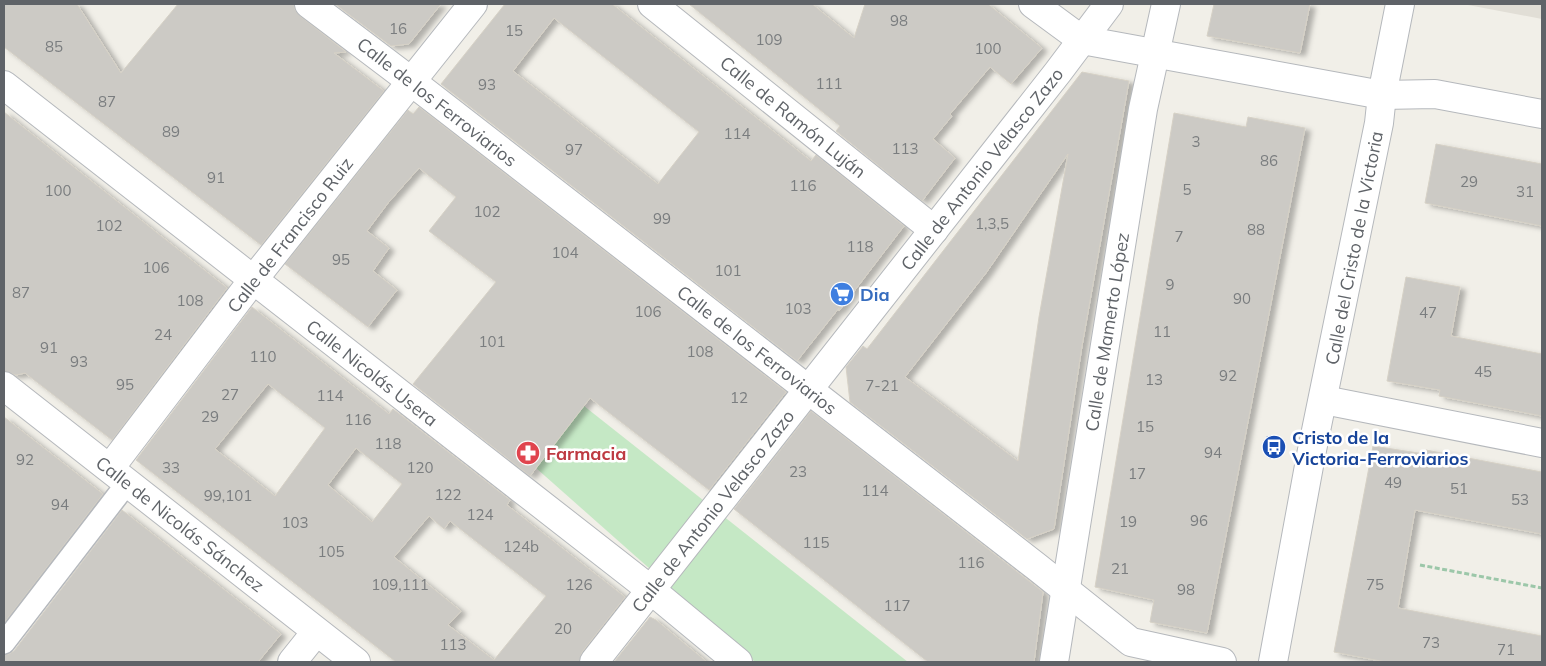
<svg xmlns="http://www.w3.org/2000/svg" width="1546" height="666" viewBox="0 0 1546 666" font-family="Mulish,sans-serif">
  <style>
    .education { fill: #e1ded6 }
    .green { fill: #c5e8c5 }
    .building { fill: #cccac5; stroke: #d6d1c6; fill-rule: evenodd; filter: url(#shadow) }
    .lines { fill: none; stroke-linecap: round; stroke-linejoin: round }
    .pedestrian-casing { stroke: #b5b8bc; stroke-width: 24 }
    .minor-casing { stroke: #b5b8bc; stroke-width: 30 }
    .path { stroke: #9cc7a9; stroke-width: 3; stroke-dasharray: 5 2.5; stroke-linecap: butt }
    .pedestrian { stroke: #fff; stroke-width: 21 }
    .minor { stroke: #fff; stroke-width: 28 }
    .labels { text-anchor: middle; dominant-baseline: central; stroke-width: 5; stroke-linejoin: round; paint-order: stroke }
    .number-label { font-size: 15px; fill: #7a7d7f }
    .street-label { font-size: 18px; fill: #5f6368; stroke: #fff }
    .shop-label { font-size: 18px; font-weight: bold; fill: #366cbe; stroke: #fff; text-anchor: start }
    .transit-label { font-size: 18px; font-weight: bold; fill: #164399; stroke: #fff; text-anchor: start }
    .health-label { font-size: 18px; font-weight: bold; fill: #be3a42; stroke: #fff; text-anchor: start }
  </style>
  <defs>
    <filter id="shadow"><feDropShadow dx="5.5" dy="3" stdDeviation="2.5" flood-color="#0004"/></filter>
  </defs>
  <rect width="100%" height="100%" fill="#f1efe8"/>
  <path class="education" d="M1469,4H1542V19L1468,5Z"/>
  <path class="green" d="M584,406L908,662H755L536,468Z"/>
  <g class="building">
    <path d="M4,4H77L121,73L178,4H294L295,10L300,16L346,52L334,53L384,91L261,245L4,47Z"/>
    <path d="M335,4H441L409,44L391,46Z"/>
    <path d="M505,4H612L811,161L816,155L904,226L839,311V308L797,361L441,84ZM554,18L699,132L658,184L513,71Z"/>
    <path d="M689,4H812L854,38L865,4H988L1042,48L1011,84L990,67L950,114L952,116L933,139L955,158L922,201L836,131L840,126Z"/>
    <path d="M1214,4H1310L1300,53L1207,36Z"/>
    <path d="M1082,72L1129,81L1082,346L1054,529L1027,539L850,402L846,367L863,346L867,349ZM1068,154L1039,317L1018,461L905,377L986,273Z"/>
    <path d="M419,107L786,392L709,490L590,398L530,476L413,384L496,282L429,231L456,197L419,168L388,203L367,231L389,248L373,271L397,290L368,327L285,264L408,110L413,114Z"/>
    <path d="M4,112L227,288L112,440L25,373L16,375L4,371Z"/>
    <path d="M1174,113L1246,127L1248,117L1305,128L1207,633L1150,622L1154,600L1095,587Z"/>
    <path d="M1436,144L1542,164V226L1425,203Z"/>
    <path d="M1406,277L1460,287L1451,336L1542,354V416L1439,396L1440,390L1387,381Z"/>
    <path d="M252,307L389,414L393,409L510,500L507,505L625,597L582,652L579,662H396L136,460ZM268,384L325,428L275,496L215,449ZM356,448L402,484L372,522L328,485ZM429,516L444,529L450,521L546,596L494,660L448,625L461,611L394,557Z"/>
    <path d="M811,411L1043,592L1034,662H928L734,509Z"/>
    <path d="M4,417L103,494L4,623Z"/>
    <path d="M1373,446L1425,454L1426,450L1542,472V534L1415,510L1398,608L1542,636V662H1386L1334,652Z"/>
    <path d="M122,510L281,634L258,662H4V655L9,654L14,651Z"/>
    <path d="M650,617L656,620L707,662H614Z"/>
  </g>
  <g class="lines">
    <g class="pedestrian-casing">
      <path id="pedestrian" d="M4,643L128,482"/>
    </g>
    <g class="minor-casing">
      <g id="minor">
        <path d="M309,4L412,82L1037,567L1131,642L1222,662"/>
        <path d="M652,4L934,230"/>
        <path d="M1033,4L1082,40L1382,95L1435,94L1542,114"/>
        <path d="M4,85L651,590L738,662"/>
        <path d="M4,386L356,662"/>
        <path d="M1324,400L1542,443"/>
        <path d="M110,468L253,280L473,4"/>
        <path d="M292,662L316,632"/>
        <path d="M594,662L1058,72L1109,4"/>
        <path d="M1054,662L1143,109L1166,4"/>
        <path d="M1273,662L1311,455L1379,123L1382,95L1400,4"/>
      </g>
    </g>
    <path class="path" d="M1420,565L1542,588"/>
    <use href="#pedestrian" class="pedestrian"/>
    <use href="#minor" class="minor"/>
  </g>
  <defs>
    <g id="supermarket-disc" transform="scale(1.25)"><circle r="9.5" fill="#3f7fe0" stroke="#fff"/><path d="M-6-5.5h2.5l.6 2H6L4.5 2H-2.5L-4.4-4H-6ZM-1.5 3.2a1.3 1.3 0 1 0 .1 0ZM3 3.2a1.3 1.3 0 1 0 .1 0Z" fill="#fff"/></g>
    <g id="bus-disc" transform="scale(1.25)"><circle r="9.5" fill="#1a4fb4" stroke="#fff"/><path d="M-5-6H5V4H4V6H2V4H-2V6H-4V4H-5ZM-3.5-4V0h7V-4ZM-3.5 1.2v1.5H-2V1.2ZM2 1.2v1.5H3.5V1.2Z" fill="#fff"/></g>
    <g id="pharmacy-disc" transform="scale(1.25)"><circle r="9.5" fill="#e0444e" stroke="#fff"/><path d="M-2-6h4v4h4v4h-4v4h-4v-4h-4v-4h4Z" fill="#fff"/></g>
  </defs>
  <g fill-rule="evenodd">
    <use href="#supermarket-disc" x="842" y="294"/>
    <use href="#bus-disc" x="1274" y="447"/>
    <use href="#pharmacy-disc" x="528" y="453"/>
  </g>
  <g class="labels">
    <g class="number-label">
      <text x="899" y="20">98</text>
      <text x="398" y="28">16</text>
      <text x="514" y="30">15</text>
      <text x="769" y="39">109</text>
      <text x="54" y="46">85</text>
      <text x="988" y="48">100</text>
      <text x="829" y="83">111</text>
      <text x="487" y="84">93</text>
      <text x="107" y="101">87</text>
      <text x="171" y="131">89</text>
      <text x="737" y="133">114</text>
      <text x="1196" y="141">3</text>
      <text x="905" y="148">113</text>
      <text x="574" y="149">97</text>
      <text x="1269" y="160">86</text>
      <text x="216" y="177">91</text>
      <text x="1469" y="181">29</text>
      <text x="803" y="185">116</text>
      <text x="1187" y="189">5</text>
      <text x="58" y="190">100</text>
      <text x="1525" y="191">31</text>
      <text x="487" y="211">102</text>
      <text x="662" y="218">99</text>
      <text x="992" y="223">1,3,5</text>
      <text x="109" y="225">102</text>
      <text x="1256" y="229">88</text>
      <text x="1179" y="236">7</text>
      <text x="860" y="246">118</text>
      <text x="565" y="252">104</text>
      <text x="341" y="259">95</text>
      <text x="156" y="267">106</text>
      <text x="728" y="270">101</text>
      <text x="1170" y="284">9</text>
      <text x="21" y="292">87</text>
      <text x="1242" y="298">90</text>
      <text x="190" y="300">108</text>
      <text x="798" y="308">103</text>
      <text x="648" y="311">106</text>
      <text x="1428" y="312">47</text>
      <text x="1162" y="331">11</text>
      <text x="163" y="334">24</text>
      <text x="492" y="341">101</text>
      <text x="49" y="347">91</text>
      <text x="700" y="351">108</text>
      <text x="263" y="356">110</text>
      <text x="79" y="361">93</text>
      <text x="1483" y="371">45</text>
      <text x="1228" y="375">92</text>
      <text x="1154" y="379">13</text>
      <text x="125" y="384">95</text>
      <text x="882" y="385">7-21</text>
      <text x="230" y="394">27</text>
      <text x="330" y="395">114</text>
      <text x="739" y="397">12</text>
      <text x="210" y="416">29</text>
      <text x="358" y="419">116</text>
      <text x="1145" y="426">15</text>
      <text x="388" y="443">118</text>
      <text x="1213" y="452">94</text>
      <text x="25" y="459">92</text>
      <text x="171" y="467">33</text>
      <text x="420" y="467">120</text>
      <text x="798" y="471">23</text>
      <text x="1137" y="473">17</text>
      <text x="1393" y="482">49</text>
      <text x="1459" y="488">51</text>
      <text x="875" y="490">114</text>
      <text x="448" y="494">122</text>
      <text x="228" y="495">99,101</text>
      <text x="1520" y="499">53</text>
      <text x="60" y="504">94</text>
      <text x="480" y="514">124</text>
      <text x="1199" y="520">96</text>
      <text x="1128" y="521">19</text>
      <text x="295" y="522">103</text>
      <text x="816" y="542">115</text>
      <text x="521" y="546">124b</text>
      <text x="331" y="551">105</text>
      <text x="971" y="562">116</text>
      <text x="1120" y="568">21</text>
      <text x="400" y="584">109,111</text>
      <text x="579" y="584">126</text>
      <text x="1375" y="584">75</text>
      <text x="1186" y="589">98</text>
      <text x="897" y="605">117</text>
      <text x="563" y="628">20</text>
      <text x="1431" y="642">73</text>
      <text x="453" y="644">113</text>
      <text x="1506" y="649">71</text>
    </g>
    <g class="street-label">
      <text transform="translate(437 102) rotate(38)">Calle de los Ferroviarios</text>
      <text transform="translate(793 117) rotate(39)">Calle de Ramón Luján</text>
      <text transform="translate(982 169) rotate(-52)">Calle de Antonio Velasco Zazo</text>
      <text transform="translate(290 235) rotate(-52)">Calle de Francisco Ruiz</text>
      <text transform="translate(1354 248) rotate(-79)">Calle del Cristo de la Victoria</text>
      <text transform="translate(1107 332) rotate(-81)">Calle de Mamerto López</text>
      <text transform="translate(757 350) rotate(38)">Calle de los Ferroviarios</text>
      <text transform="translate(372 373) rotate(38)">Calle Nicolás Usera</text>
      <text transform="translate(713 511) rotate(-52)">Calle de Antonio Velasco Zazo</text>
      <text transform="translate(180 524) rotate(38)">Calle de Nicolás Sánchez</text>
    </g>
    <g class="shop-label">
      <text x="860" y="294">Dia</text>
    </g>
    <g class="transit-label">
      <text x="1292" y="437">Cristo de la<tspan x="1292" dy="21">Victoria-Ferroviarios</tspan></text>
    </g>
    <g class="health-label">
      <text x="546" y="453">Farmacia</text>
    </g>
  </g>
  <rect width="1546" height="666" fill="none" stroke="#5f6368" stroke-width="10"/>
</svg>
